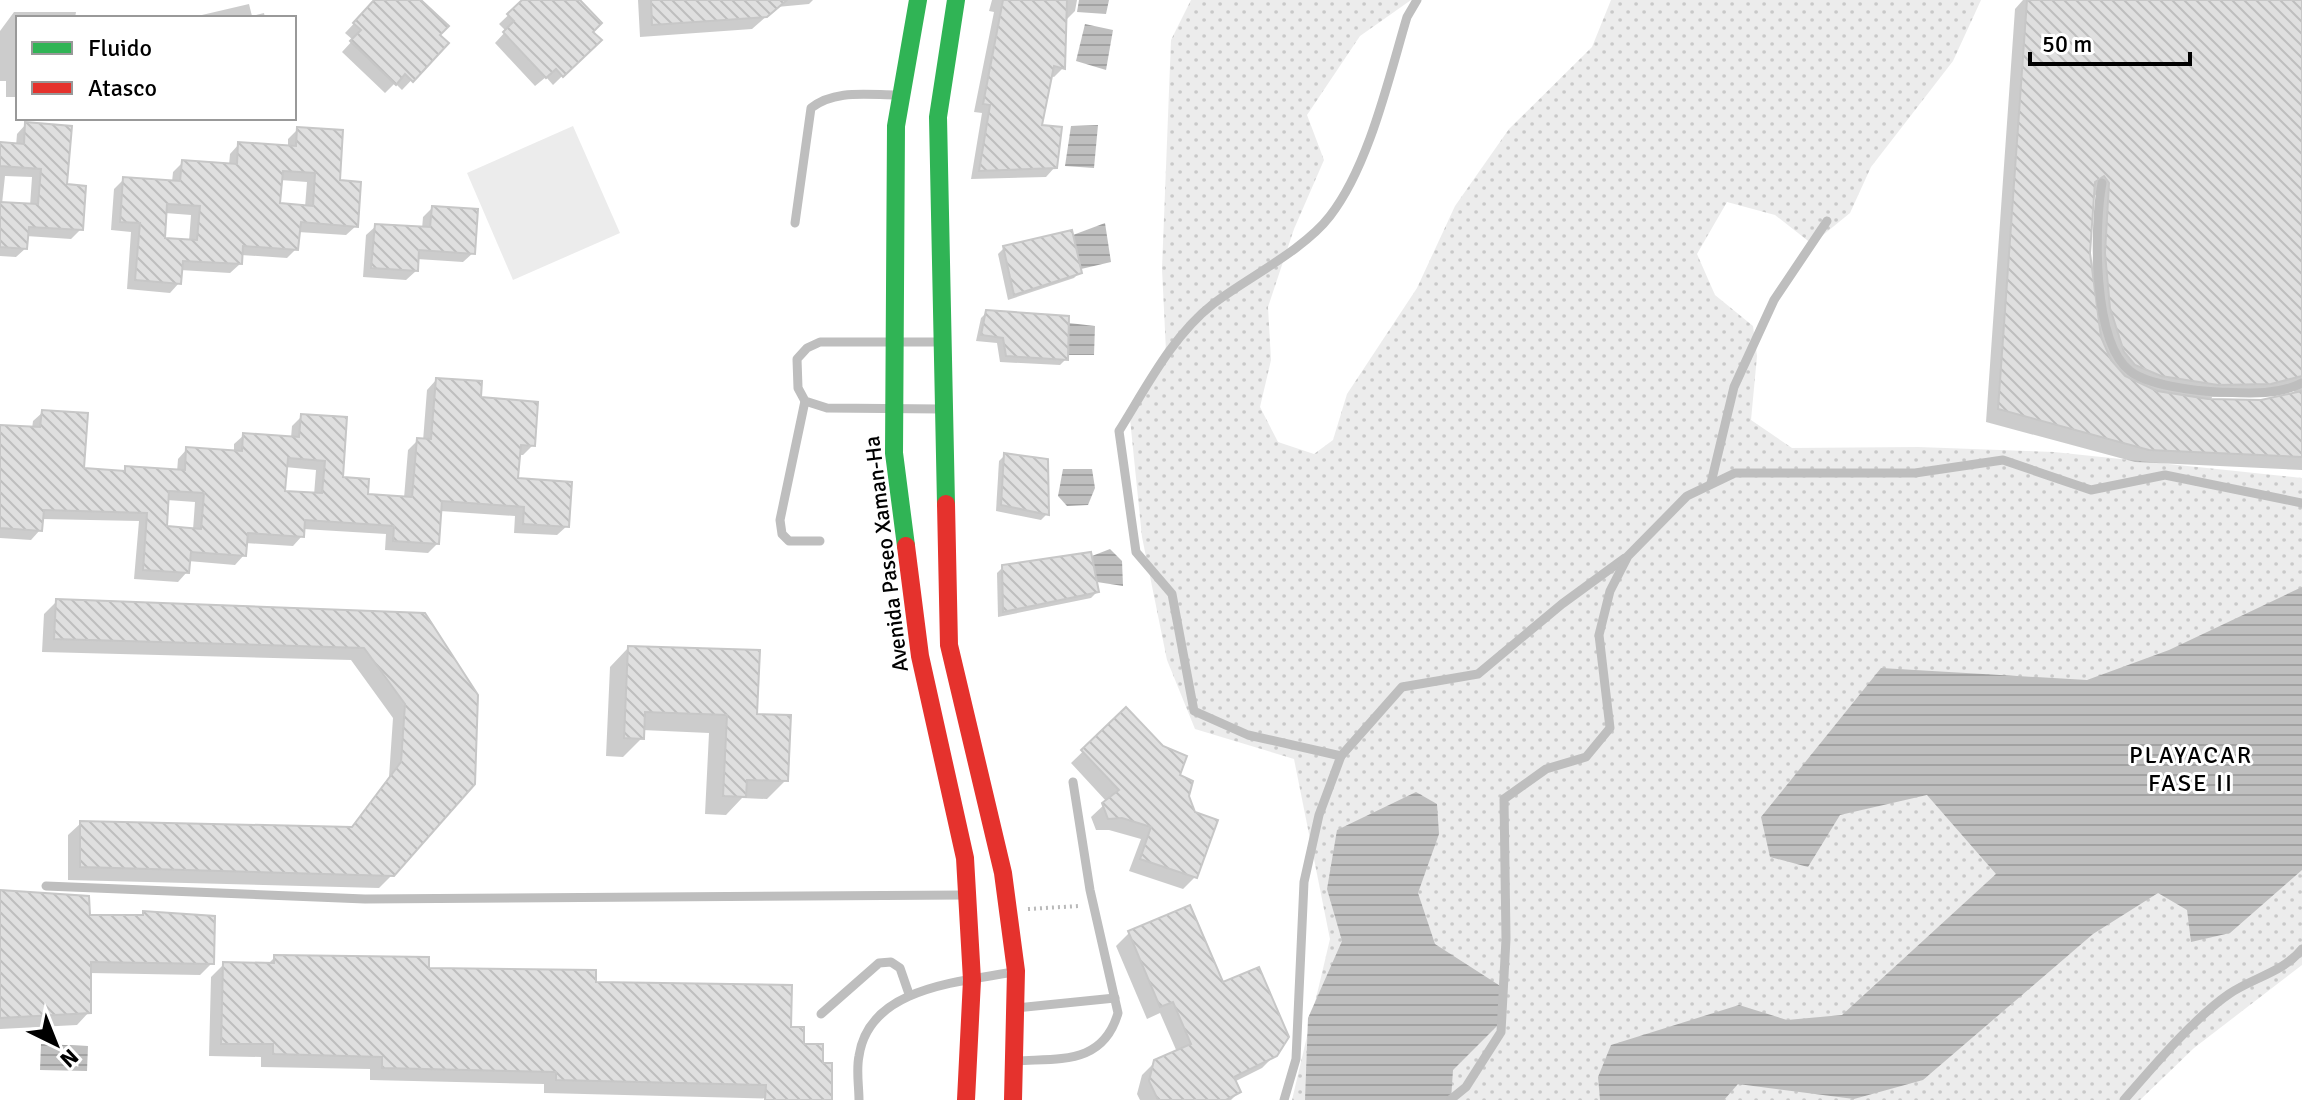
<svg xmlns="http://www.w3.org/2000/svg" width="2302" height="1100" viewBox="0 0 2302 1100" font-family="Signika,sans-serif">
  <style>
    .grass { fill: url(#grass-dots) }
    .garden { fill: #ececec }
    .water { fill: url(#water-rules) }
    .shadow { fill: #0003; fill-rule: evenodd }
    .building { fill: url(#building-back-hatch); stroke: #c7c7c7; stroke-width: 2; fill-rule: evenodd }
    .lines { fill: none; stroke-linecap: round; stroke-linejoin: round }
    .path { stroke: #b9b9b9; stroke-width: 4; stroke-dasharray: 2 4; stroke-linecap: butt }
    .lane { stroke: #bebebe; stroke-width: 9 }
    .fast { stroke: #30b455; stroke-width: 18 }
    .jam { stroke: #e5322d; stroke-width: 18 }
    .labels { text-anchor: middle; dominant-baseline: central; stroke-width: 6; stroke-linejoin: round; paint-order: stroke }
    .street-label { font-size: 22px; fill: #000; stroke: #fff }
    .neighbourhood-label { font-size: 24px; letter-spacing: 2px; fill: #000; stroke: #fff }
  </style>
  <defs>
    <pattern id="grass-dots" width="8" height="8" patternUnits="userSpaceOnUse" patternTransform="scale(2)"><rect width="8" height="8" fill="#ececec"/><path d="M2 2h.1M6 6h.1" fill="none" stroke="#c9c9c9" stroke-width="1.8" stroke-linecap="round"/></pattern>
    <pattern id="water-rules" width="6" height="5" patternUnits="userSpaceOnUse" patternTransform="scale(2)"><rect width="6" height="5" fill="#bfbfbf"/><path d="M0 2.5h6" fill="none" stroke="#a2a2a2"/></pattern>
    <pattern id="building-back-hatch" width="6" height="6" patternUnits="userSpaceOnUse" patternTransform="scale(2)"><rect width="6" height="6" fill="#dfdfdf"/><path d="M-1 5l2 2M0 0l6 6M5-1l2 2" fill="none" stroke="#bebebe"/></pattern>
  </defs>
  <rect width="100%" height="100%" fill="#fff"/>
  <path class="grass" d="M1191,0H1411L1360,36L1307,115L1324,160L1294,229L1268,307L1271,360L1260,407L1278,442L1314,454L1333,440L1347,394L1417,288L1455,206L1509,129L1592,47L1611,0H1981L1953,61L1871,167L1850,213L1812,244L1775,215L1727,202L1697,254L1715,295L1753,326L1757,356L1751,420L1792,448L1918,447L2054,452L2302,478V965L2194,1048L2140,1100H1292L1330,939L1294,759L1195,729L1167,660L1142,537L1130,419L1166,351L1162,269L1171,40Z"/>
  <path class="garden" d="M573,126L620,233L513,280L467,173Z"/>
  <g class="water">
    <path d="M1079,0H1109L1106,14L1077,12Z"/>
    <path d="M1085,24L1113,30L1106,70L1076,61Z"/>
    <path d="M1098,125L1094,168L1065,166L1071,126Z"/>
    <path d="M1105,223L1111,262L1081,269L1073,235Z"/>
    <path d="M1069,323L1095,326L1094,355H1069Z"/>
    <path d="M1063,469H1092L1095,488L1088,505L1067,506L1058,496Z"/>
    <path d="M1110,549L1122,561L1123,586L1097,582L1092,556Z"/>
    <path d="M2302,587V870L2230,933L2191,942L2187,910L2158,893L2093,934L1923,1080L1854,1099L1738,1084L1724,1100H1600L1598,1077L1611,1045L1739,1005L1787,1020L1842,1015L1996,874L1927,795L1840,815L1808,867L1770,857L1761,817L1881,668L2087,680L2169,650Z"/>
    <path d="M1416,792L1437,804L1439,834L1418,893L1435,944L1505,989V1018L1453,1070L1451,1100H1305L1308,1018L1342,941L1327,889L1337,830Z"/>
    <path d="M41,1044L88,1046L87,1071L40,1070Z"/>
  </g>
  <g class="shadow">
    <path d="M376,0H418L446,44L402,90L395,83L385,93L342,52L353,40L345,33Z"/>
    <path d="M524,0H578L591,32L599,40L553,85L546,77L535,86L495,43L506,31L499,24Z"/>
    <path d="M638,0H813L809,4L777,7L752,29L640,37Z"/>
    <path d="M992,0H1077L1075,11L1065,21L1063,68L1054,77L1050,76L1040,127L1055,167L1046,177L971,179L982,113L974,112L994,12L989,11Z"/>
    <path d="M2023,0H2302V470L2135,462L1986,422L2015,9ZM2092,191L2097,197L2092,270L2088,254ZM2290,388L2297,394L2284,399L2211,400L2212,397H2256Z"/>
    <path d="M249,4L252,16L264,13L265,18H189Z"/>
    <path d="M14,12H76L75,18H18V97H6V81H0V31Z"/>
    <path d="M26,124L65,186L81,229L71,239L26,236V248L16,257L0,256V144L16,146L17,134ZM5,176L32,177L30,206L2,204Z"/>
    <path d="M298,129L337,182L356,226L346,235L298,232L296,249L287,258L241,255L240,264L230,273L180,270L179,283L170,293L127,289L131,232L111,230L114,189L124,179L172,182L173,172L183,162L229,165L230,154L239,144L288,147V139ZM280,180L307,182L305,207L278,205ZM165,213L191,215L189,241L163,240Z"/>
    <path d="M432,208L473,253L463,262L417,259L416,271L406,280L363,277L366,235L376,226L422,229L423,217Z"/>
    <path d="M1004,248L1080,272L1074,278L1008,300L998,254Z"/>
    <path d="M987,312L1066,359L1060,365L1000,362L997,343L976,341L981,318Z"/>
    <path d="M436,380L478,399L533,445L523,455H518L516,480L567,526L557,535L514,533L515,516L440,511L438,543L428,553L385,550L386,534L303,529L302,536L293,546L245,543L244,555L235,565L188,561L187,572L178,582L134,579L139,521L41,519L40,530L31,540L0,538V427L32,429L33,421L43,412L82,470L177,472L178,459L187,449L234,452V444L244,435L291,438L292,426L302,416L341,479L366,496L404,498L408,450L417,441H423L427,390ZM285,467L316,470L314,495L283,493ZM167,500L195,502L193,530L165,528Z"/>
    <path d="M1005,455L1047,514L1041,520L996,511L999,461Z"/>
    <path d="M1003,567L1097,592L1091,598L998,617L997,573Z"/>
    <path d="M57,601L424,615L392,875L379,888L68,880V835L81,823L350,829L389,777L393,718L351,660L42,652L44,614Z"/>
    <path d="M628,648L755,716L786,780L767,799L742,798L726,815L705,814L709,733L642,730V738L623,757L606,756L610,667Z"/>
    <path d="M1126,710L1178,776L1187,796L1195,877L1183,889L1129,871L1141,839L1109,830H1096L1091,817L1107,802L1071,763Z"/>
    <path d="M0,892L88,917H139L143,913L212,963L200,975L89,973V1012L77,1025L0,1029Z"/>
    <path d="M1129,933L1221,985L1276,1054L1262,1068L1234,1082L1239,1092L1231,1100H1140L1137,1094L1142,1075L1156,1061L1177,1052L1160,1013L1147,1019L1116,946Z"/>
    <path d="M275,957L594,984L789,1029L821,1065L830,1100L544,1093V1084L370,1080V1069L261,1067V1057L209,1056L211,977L224,964L267,965Z"/>
  </g>
  <g class="building">
    <path d="M374,0H421L449,26L440,35L449,43L413,82L405,74L396,85L350,41L361,30L353,23Z"/>
    <path d="M522,0H580L602,23L593,32L602,40L563,77L556,69L546,78L503,32L514,21L507,14Z"/>
    <path d="M651,0H787L767,17L652,25Z"/>
    <path d="M1003,0H1067L1065,69L1054,66L1042,125L1062,127L1057,168L979,171L990,105L983,104Z"/>
    <path d="M2027,0H2302V376L2271,384L2218,385L2161,376L2135,365L2124,352L2110,308L2105,253L2109,183L2104,176L2095,182L2090,253L2101,337L2111,360L2125,376L2157,391L2208,399L2261,400L2302,391V457L2149,450L1998,409Z"/>
    <path d="M25,122L72,126L67,184L86,186L83,230L29,227L27,249L0,247V202L38,204L41,169L0,166V142L24,144Z"/>
    <path d="M297,127L343,130L340,180L361,182L358,227L301,222L298,250L243,246L242,264L183,261L181,284L135,280L140,223L120,222L123,177L180,181L182,160L237,164L238,142L296,146ZM283,171L315,173L313,206L280,203ZM167,204L200,206L197,240L165,238Z"/>
    <path d="M432,206L478,209L475,254L419,250L418,271L371,268L375,224L430,227Z"/>
    <path d="M1072,230L1082,273L1014,295L1003,246Z"/>
    <path d="M986,310L1069,316L1068,360L1006,356L1003,338L981,335Z"/>
    <path d="M436,378L482,381L481,397L538,402L535,446L521,445L518,478L572,482L569,527L523,524L524,507L442,501L439,544L393,541L394,526L305,520L304,537L248,533L246,556L191,552L189,573L143,570L147,513L44,510L42,531L0,528V425L40,427L42,410L88,413L84,468L125,471V466L185,470L186,447L242,451L243,433L299,437L301,414L347,417L343,477L369,479L368,494L412,497L417,438L431,439ZM288,458L325,461L322,493L285,491ZM169,491L204,493L201,529L167,526Z"/>
    <path d="M1004,453L1048,459L1049,515L1001,505Z"/>
    <path d="M1091,552L1099,592L1003,612L1002,565Z"/>
    <path d="M56,599L425,613L478,695L475,784L394,876L80,867V821L352,827L401,762L405,704L364,648L54,639Z"/>
    <path d="M628,646L760,650L757,714L791,715L788,781L747,780L746,797L723,796L727,715L645,712L644,739L624,738Z"/>
    <path d="M1126,707L1163,746L1187,756L1180,775L1193,781L1189,796L1195,812L1218,820L1197,878L1140,859L1151,827L1122,818L1108,819L1102,803L1119,790L1081,750Z"/>
    <path d="M0,890L89,896L90,915H143V911L215,916L214,964L91,962V1013L0,1018Z"/>
    <path d="M1190,905L1223,982L1259,967L1289,1037L1277,1056L1234,1077L1241,1092L1226,1100H1158L1149,1081L1154,1060L1191,1044L1173,1002L1160,1007L1128,931Z"/>
    <path d="M274,955L429,957V968L596,970V982L792,985L791,1027H804V1044H823V1063H832V1100H765L766,1085L556,1080V1072L382,1068V1057L273,1054V1044H221L223,962L274,963Z"/>
  </g>
  <g class="lines">
    <path class="path" d="M1028,909L1079,906"/>
    <g class="lane">
      <path d="M2102,183C2094,225 2092,342 2130,371C2147,385 2196,391 2218,392C2245,393 2277,396 2302,383"/>
      <path d="M795,223L811,108C835,89 868,95 898,95"/>
      <path d="M940,342H820L807,348L797,359L798,388L805,401L827,408L941,409"/>
      <path d="M805,401L780,520L782,534L789,541H820"/>
      <path d="M1711,483L1734,387L1774,300L1827,221"/>
      <path d="M1341,756L1402,687L1478,674L1562,604L1625,558"/>
      <path d="M46,886L365,899L965,895"/>
      <path d="M1015,1008L1115,998"/>
      <path d="M821,1014L879,963L891,962L900,968L909,994"/>
      <path d="M1016,1061C1060,1058 1103,1065 1118,1013L1090,890L1073,782"/>
      <path d="M859,1100C859,1086 856,1070 859,1056C869,987 960,982 1013,972"/>
      <path d="M1284,1100L1296,1059L1304,882L1319,815L1341,756L1248,735L1194,711L1172,594L1136,552L1119,431C1146,388 1172,336 1213,304C1247,278 1304,250 1330,216C1369,166 1389,77 1407,17L1417,0"/>
      <path d="M1450,1100L1466,1087L1501,1032L1506,939L1504,799L1546,769L1586,757L1610,728L1599,635L1610,591L1628,556L1687,496L1735,473H1915L2003,460L2091,490L2165,475L2302,503"/>
      <path d="M2124,1100C2152,1068 2194,1018 2229,994C2252,978 2284,972 2302,949"/>
    </g>
    <g class="fast">
      <path d="M946,504L938,117L956,0"/>
      <path d="M906,546L894,453L896,126L918,0"/>
    </g>
    <g class="jam">
      <path d="M946,504L949,645L1003,873L1016,971L1013,1100"/>
      <path d="M906,546L920,656L965,858L972,980L966,1100"/>
    </g>
  </g>
  <g class="labels">
    <g class="street-label">
      <text transform="translate(886 554) rotate(-97)">Avenida Paseo Xaman-Ha</text>
    </g>
    <g class="neighbourhood-label">
      <text x="2191" y="755">PLAYACAR<tspan x="2191" dy="28">FASE II</tspan></text>
    </g>
  </g>
  <rect x="16" y="16" width="280" height="104" fill="#ffffff" stroke="#999999" stroke-width="2"/>
  <rect x="32" y="42" width="40" height="12" fill="#30b455" stroke="#999999" stroke-width="2"/>
  <text x="88" y="56" font-size="24" fill="#000000">Fluido</text>
  <rect x="32" y="82" width="40" height="12" fill="#e5322d" stroke="#999999" stroke-width="2"/>
  <text x="88" y="96" font-size="24" fill="#000000">Atasco</text>
  <g transform="translate(56 1044) rotate(137)" stroke="#ffffff" stroke-width="6" paint-order="stroke">
  <path d="M0-6L14 30L0 20L-14 30Z" fill="#000000"/>
  <text y="-12" font-size="22" font-weight="bold" text-anchor="middle" fill="#000000">N</text>
  </g>
  <path d="M2030 52v12h160v-12" fill="none" stroke="#000000" stroke-width="4"/>
  <text x="2042" y="52" font-size="24" fill="#000000" stroke="#ffffff" stroke-width="6" paint-order="stroke">50 m</text>
</svg>
